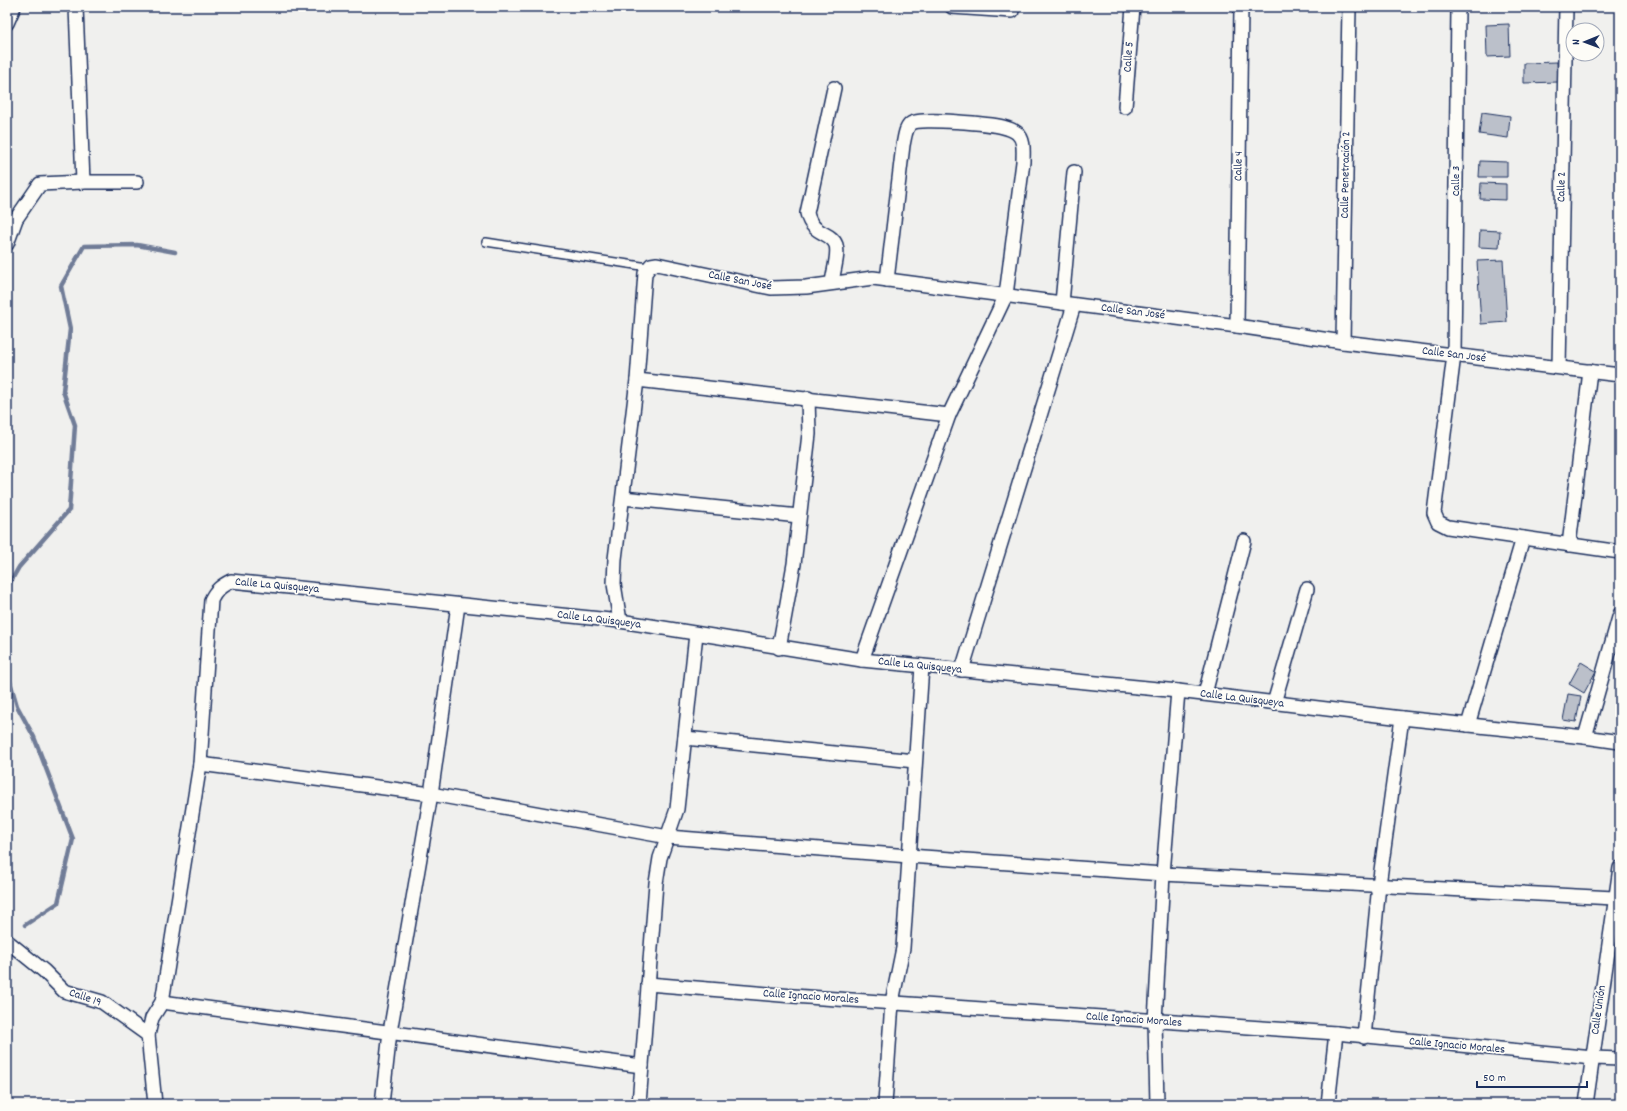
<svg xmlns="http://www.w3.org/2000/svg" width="1627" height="1111" viewBox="0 0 1627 1111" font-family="Dekko,sans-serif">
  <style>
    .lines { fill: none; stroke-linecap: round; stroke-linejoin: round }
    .stream { stroke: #6f7b97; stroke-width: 4.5 }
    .building { fill: #bbc0ca; stroke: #1b2f5e }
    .lane-casing { stroke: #1b2f5e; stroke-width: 10 }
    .street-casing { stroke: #1b2f5e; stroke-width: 16 }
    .lane { stroke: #fdfcf7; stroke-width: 7 }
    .street { stroke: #fdfcf7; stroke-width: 13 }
    .labels { text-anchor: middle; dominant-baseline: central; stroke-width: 3.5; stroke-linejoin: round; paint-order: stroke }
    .street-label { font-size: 12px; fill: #1b2f5e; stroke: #fdfcf7 }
  </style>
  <rect width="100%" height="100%" fill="#f0f0ee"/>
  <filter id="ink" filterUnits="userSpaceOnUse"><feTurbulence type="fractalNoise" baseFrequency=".025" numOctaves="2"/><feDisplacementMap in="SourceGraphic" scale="8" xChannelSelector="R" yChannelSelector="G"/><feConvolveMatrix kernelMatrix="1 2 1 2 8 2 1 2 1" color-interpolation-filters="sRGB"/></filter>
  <g filter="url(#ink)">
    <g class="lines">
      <g class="stream">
        <path d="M7,588L19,567L69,510L75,425L63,391L70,329L61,286L84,246L137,245L175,252"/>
        <path d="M7,671L17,706L34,737L73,839L58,903L25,925"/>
      </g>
    </g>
    <g class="building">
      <path d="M1509,24L1510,56L1487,57L1486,25Z"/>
      <path d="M1557,62L1558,82L1524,83V63Z"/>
      <path d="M1482,112L1510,116L1508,138L1479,134Z"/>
      <path d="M1480,161L1507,162V177H1479Z"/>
      <path d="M1481,183L1506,184V200L1480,199Z"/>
      <path d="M1480,230L1500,231L1499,248L1479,247Z"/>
      <path d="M1503,260L1507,322L1481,324L1477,261Z"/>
      <path d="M1581,662L1596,671L1584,693L1569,684Z"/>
      <path d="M1568,694L1581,696L1576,722L1563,720Z"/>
    </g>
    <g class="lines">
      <g class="lane-casing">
        <path id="lane" d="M486,242L648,267"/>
      </g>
      <g class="street-casing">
        <g id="street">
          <path d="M76,7L83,182"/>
          <path d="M952,7L1012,11V7"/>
          <path d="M1458,7L1454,355L1434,513L1438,522L1448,527L1620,552"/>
          <path d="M7,23L14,7"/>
          <path d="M1125,107L1133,7"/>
          <path d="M7,244L16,219L40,184L83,182H137"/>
          <path d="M832,283C833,272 839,255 836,245C831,231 812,236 807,213L834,88"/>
          <path d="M1062,303L1074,172"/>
          <path d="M1237,326L1241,7"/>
          <path d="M1343,342L1349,7"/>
          <path d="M1559,367L1566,7"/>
          <path d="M637,380L645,273L651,265L657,264L771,288L806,287L873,278L1237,326L1343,342L1620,375"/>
          <path d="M623,498L799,516"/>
          <path d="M1569,545L1590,371"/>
          <path d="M620,621L614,584L615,559L637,380L949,415"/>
          <path d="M779,648L794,564L809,434L808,398"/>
          <path d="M862,660L949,415L1006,295L1023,162C1023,152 1025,140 1017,133C1013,130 1007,128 1003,127C992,124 919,117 912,123C905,127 905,137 903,145L887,280"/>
          <path d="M962,670L1074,305"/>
          <path d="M1205,694L1244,541"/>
          <path d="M1274,703L1307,589"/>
          <path d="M1468,725L1523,538"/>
          <path d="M1585,737L1620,614"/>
          <path d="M685,738L915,761"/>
          <path d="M200,764L431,794L668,837L909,856L1163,874L1614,898"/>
          <path d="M7,941L44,971L64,991L102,1002L148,1035"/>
          <path d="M648,984L793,996L1336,1033L1593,1058L1620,1059"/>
          <path d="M162,1002L642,1066"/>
          <path d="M1364,1037L1379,885L1402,718"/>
          <path d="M155,1104L148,1035L152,1018L162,1002L200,764L211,600C216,590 221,586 231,581L620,621L862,660L1178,691L1402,718L1585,737L1620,742"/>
          <path d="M382,1104L390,1032L431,794L458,605"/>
          <path d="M639,1104L656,883L660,858L677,809L696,634"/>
          <path d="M885,1104L892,1002L903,948L922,666"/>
          <path d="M1157,1104L1155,1021L1163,874L1178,691"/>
          <path d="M1328,1104L1336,1033"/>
          <path d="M1586,1104L1620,868"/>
        </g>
      </g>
      <use href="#lane" class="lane"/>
      <use href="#street" class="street"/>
    </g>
  </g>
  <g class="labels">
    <g class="street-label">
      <text transform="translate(1129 57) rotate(-86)">Calle 5</text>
      <text transform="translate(1239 166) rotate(-89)">Calle 4</text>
      <text transform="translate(1346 175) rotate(-89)">Calle Penetración 2</text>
      <text transform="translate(1456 181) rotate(-90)">Calle 3</text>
      <text transform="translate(1562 187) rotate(-89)">Calle 2</text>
      <text transform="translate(740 281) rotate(11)">Calle San José</text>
      <text transform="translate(1133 312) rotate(7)">Calle San José</text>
      <text transform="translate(1454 355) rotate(7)">Calle San José</text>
      <text transform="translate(277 586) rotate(5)">Calle La Quisqueya</text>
      <text transform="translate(599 620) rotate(7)">Calle La Quisqueya</text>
      <text transform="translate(920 666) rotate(6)">Calle La Quisqueya</text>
      <text transform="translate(1242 699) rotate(7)">Calle La Quisqueya</text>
      <text transform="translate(811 997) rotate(4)">Calle Ignacio Morales</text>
      <text transform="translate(85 998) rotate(19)">Calle 19</text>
      <text transform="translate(1599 1010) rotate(-82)">Calle Unión</text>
      <text transform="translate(1134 1020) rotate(4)">Calle Ignacio Morales</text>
      <text transform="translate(1457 1046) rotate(5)">Calle Ignacio Morales</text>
    </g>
  </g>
  <rect width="1627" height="1111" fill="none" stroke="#fdfcf7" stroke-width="24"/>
  <rect x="12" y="12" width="1603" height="1087" fill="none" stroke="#1b2f5e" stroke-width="1.5" filter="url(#ink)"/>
  <g transform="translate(1585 42) rotate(269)"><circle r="19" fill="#fdfcf7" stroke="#a3aaba"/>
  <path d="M0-3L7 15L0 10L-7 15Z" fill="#1b2f5e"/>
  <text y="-6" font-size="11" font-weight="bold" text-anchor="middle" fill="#1b2f5e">N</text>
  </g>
  <path d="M1477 1081v6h110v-6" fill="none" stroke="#1b2f5e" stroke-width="2"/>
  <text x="1483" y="1081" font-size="12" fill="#1b2f5e" stroke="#fdfcf7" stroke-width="3" paint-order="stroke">50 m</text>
</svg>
